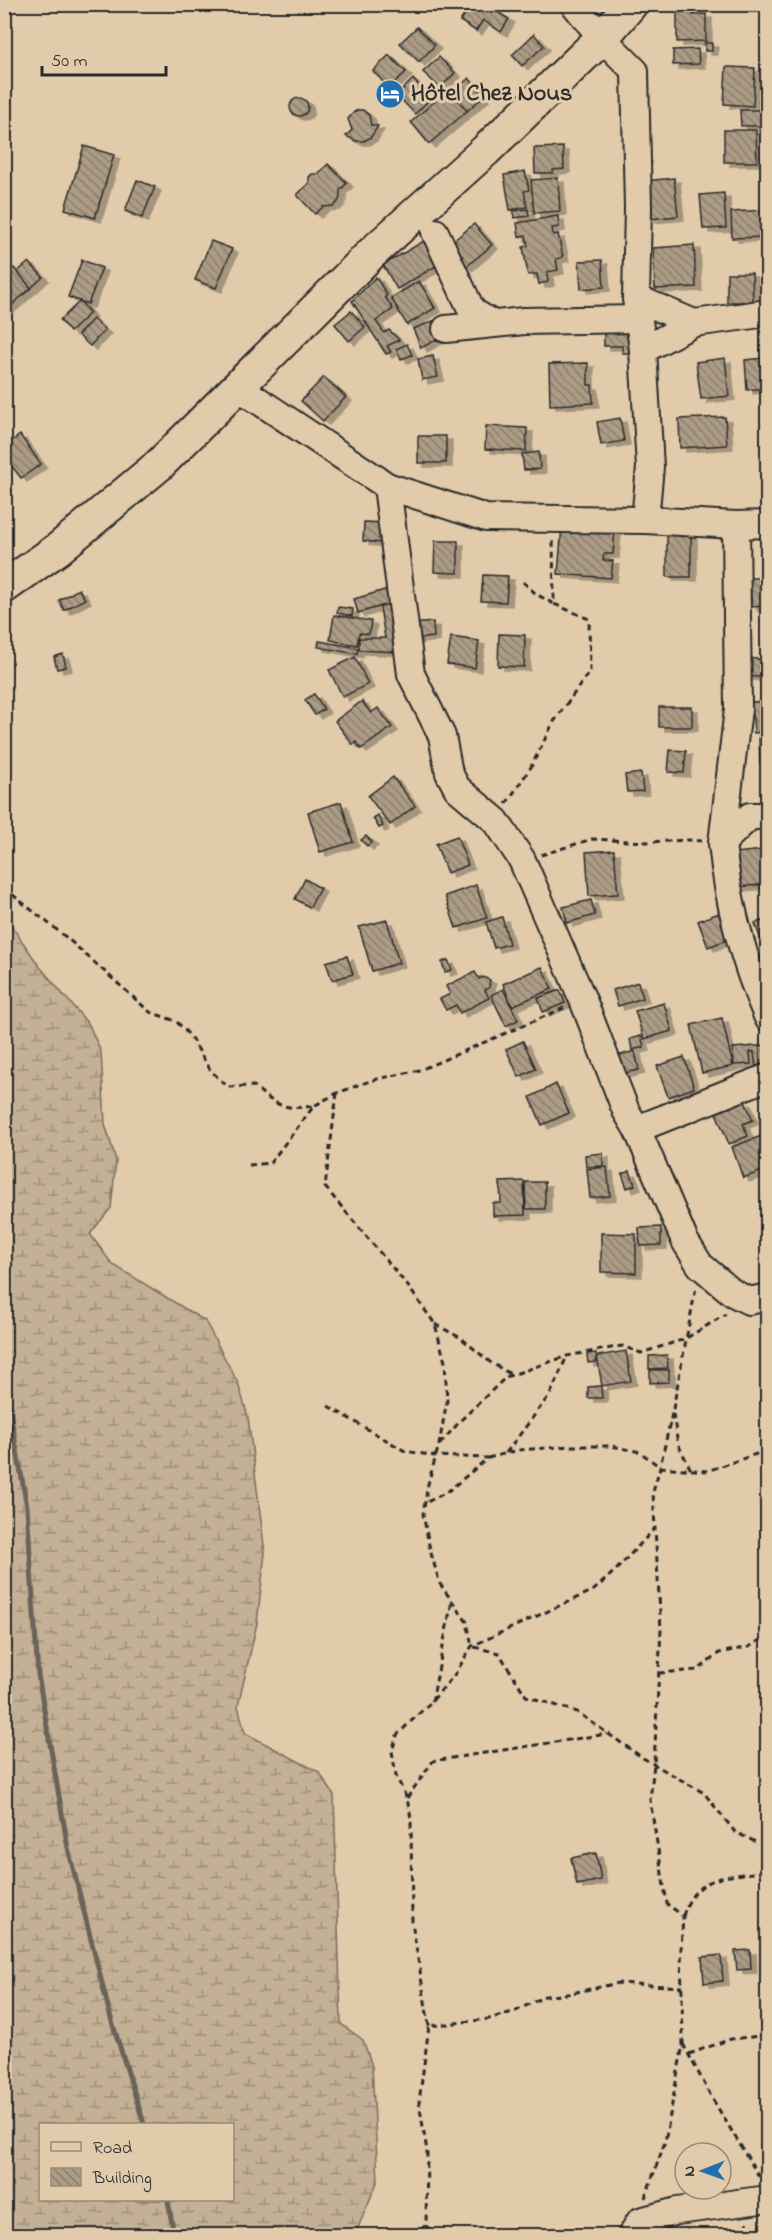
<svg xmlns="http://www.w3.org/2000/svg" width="772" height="2240" viewBox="0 0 772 2240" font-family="'Indie Flower',sans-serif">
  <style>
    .wetland { fill: url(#wetland-marsh); stroke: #776e60; stroke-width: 1.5; fill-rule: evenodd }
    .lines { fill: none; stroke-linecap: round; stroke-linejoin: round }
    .stream { stroke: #6b6459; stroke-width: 5 }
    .building { fill: url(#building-back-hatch); stroke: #2b2b2b; stroke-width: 1.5; filter: url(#shadow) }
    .minor-casing { stroke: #2b2b2b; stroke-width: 30 }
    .major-casing { stroke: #2b2b2b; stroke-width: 36 }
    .path { stroke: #2b2b2b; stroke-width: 3; stroke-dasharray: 6 4.5; stroke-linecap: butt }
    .minor { stroke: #e1cbaa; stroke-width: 26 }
    .major { stroke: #e1cbaa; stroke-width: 32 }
    .labels { text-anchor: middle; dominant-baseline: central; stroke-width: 6; stroke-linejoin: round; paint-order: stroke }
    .poi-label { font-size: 24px; font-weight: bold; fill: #2b2b2b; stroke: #e1cbaa; text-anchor: start }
  </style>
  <defs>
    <pattern id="wetland-marsh" width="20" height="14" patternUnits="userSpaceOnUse" patternTransform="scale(1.5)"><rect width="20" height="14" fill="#c3b095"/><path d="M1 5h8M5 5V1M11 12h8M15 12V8" fill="none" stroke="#9f8f7a"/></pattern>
    <pattern id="building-back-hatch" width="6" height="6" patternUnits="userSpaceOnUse" patternTransform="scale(1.5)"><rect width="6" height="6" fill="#ac9c85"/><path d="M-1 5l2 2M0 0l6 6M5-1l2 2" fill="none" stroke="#8c7f6d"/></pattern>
    <filter id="shadow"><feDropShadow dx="6" dy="4" stdDeviation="0" flood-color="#0004"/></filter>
  </defs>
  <rect width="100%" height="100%" fill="#e1cbaa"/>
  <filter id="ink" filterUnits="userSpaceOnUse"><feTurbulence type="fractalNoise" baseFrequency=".0167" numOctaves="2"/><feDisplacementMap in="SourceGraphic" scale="12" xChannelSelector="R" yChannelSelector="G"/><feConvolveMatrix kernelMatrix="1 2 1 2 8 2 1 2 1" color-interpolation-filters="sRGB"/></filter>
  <g filter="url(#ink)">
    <path class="wetland" d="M4,915L40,967L89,1025L101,1052L105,1124L116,1160L111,1208L90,1234L112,1264L205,1321L238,1383L248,1417L265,1553L257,1623L238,1706L245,1733L319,1772L334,1795L341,2024L363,2040L372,2066L378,2180L355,2235H5ZM40,2124H232V2200H40Z"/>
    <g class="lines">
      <g class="stream">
        <path d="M4,1378L27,1507L38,1675L68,1848L110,2015L144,2124"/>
        <path d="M168,2200L174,2236"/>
      </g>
    </g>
    <g class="building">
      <path d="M447,4H493L491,8L509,19L501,32L483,20L476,31L460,21L464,16Z"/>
      <path d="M677,4H696V11H693V15L706,14V41L677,42Z"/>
      <path d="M417,27L435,45L419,62L400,43Z"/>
      <path d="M534,34L544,46L522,66L512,55Z"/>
      <rect x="705" y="43" width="7" height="8"/>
      <path d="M698,49L699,64L673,65V50Z"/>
      <path d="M389,55L406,72L389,88L373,71Z"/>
      <path d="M439,57L455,73L440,88L423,72Z"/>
      <path d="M726,67L755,68L753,106L724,104Z"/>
      <path d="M469,78L484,96L467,111L452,93Z"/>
      <path d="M413,79L431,98L415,114L397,95Z"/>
      <path d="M449,89L467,111L429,144L411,122Z"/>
      <circle cx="299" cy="107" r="9"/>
      <path d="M358,110H363L369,115L371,125L378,126L371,137L364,141H356L346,136L352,130L348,119L354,112Z"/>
      <path d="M740,110H761V126H741Z"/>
      <path d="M762,110H768V125H763Z"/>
      <path d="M724,130H756L757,162H724Z"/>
      <path d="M84,146L114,155L95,218L65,209Z"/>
      <path d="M563,147L564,169L553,170V173H535L534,148Z"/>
      <path d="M328,164L347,183L340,190V197L338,202L334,206L323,207L315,214L297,195L309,183V177L312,174H318Z"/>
      <path d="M525,171L529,190L524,191L527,207L510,210L504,175Z"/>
      <path d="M558,178L560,211L534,213L531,180Z"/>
      <path d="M674,178L678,216L649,219L645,181Z"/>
      <path d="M137,180L155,187L142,218L125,211Z"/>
      <path d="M724,193L726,228L703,229L700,195Z"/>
      <path d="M528,209L529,216L514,218L513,211Z"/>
      <path d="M768,210V237L732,238L731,212Z"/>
      <path d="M558,216L559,227L552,228L553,235L558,234L563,257L556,259L558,270L547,272L548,282L539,284L537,274L528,275L523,247L528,246L526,235L519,237L517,223Z"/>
      <path d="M474,224L492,245L466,267L448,245Z"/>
      <path d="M429,238L443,262L397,289L383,265Z"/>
      <path d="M211,241L232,249L216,288L195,280Z"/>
      <path d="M694,245L696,287L655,289L653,248Z"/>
      <path d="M82,260L102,268L88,304L68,297Z"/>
      <path d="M602,260L604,287L581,289L579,261Z"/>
      <path d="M29,262L43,277L31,288L17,272Z"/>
      <path d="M14,268L31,288L4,312V276Z"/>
      <path d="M727,273H752L753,302H727Z"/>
      <path d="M376,277L387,295L385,297L393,309L376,321L384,333L389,330L399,340L387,346L391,352L386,354L352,301Z"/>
      <path d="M419,281L435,308L407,325L391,298Z"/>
      <path d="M80,301L90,313L70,332L60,320Z"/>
      <path d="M351,311L365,327L349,341L335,324Z"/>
      <path d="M93,319L105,330L90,346L78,335Z"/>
      <path d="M438,319L441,327L433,330L436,340L421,348L413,329Z"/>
      <path d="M604,331H630L631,353H622V346H604Z"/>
      <path d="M407,344L412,355L401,359L396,349Z"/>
      <path d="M433,356L438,377L422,380L418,359Z"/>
      <path d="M725,358L729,396L701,399L696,362Z"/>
      <path d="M764,358L767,388L747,390L745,360Z"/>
      <path d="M588,363V385H592L593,403L550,405L549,364Z"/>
      <path d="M324,377L346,397L323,421L301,401Z"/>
      <path d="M725,417L727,445L680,448L679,419Z"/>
      <path d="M620,418L624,441L601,445L597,422Z"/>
      <path d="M486,426L527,428L526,451L485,449Z"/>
      <path d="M20,435L41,464L21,478L4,456V447Z"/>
      <rect x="418" y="436" width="28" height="27"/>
      <path d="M539,452L540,469L524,470L522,454Z"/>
      <path d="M364,522L383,523L381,543L363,541Z"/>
      <path d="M562,526L615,530L613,554H604L603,560L613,561L611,578L558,574Z"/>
      <rect x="667" y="530" width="24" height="47"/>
      <path d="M435,541H458V573L434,572Z"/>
      <path d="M483,575L508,576L506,602L481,601Z"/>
      <path d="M750,578H768V606L751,607Z"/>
      <path d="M79,589L85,599L64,610L59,600Z"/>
      <path d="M388,589L392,603L358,613L354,599Z"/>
      <path d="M392,603L398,652L359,650V638H385L380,607Z"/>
      <path d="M338,607L353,609L352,616L337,613Z"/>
      <path d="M768,613V630H764L763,614Z"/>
      <path d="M334,615L371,621L369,634L359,633L357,645L330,640Z"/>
      <path d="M433,622L434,637L415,639L413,624Z"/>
      <rect x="764" y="630" width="4" height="17"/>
      <path d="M499,634L525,635L524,667L498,666Z"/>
      <path d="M451,637L479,641L475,668L447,664Z"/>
      <path d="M319,641L358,648L357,654L318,647Z"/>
      <path d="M63,654L66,667L57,669L54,657Z"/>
      <path d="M355,657L368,684L343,697L329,670Z"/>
      <path d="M748,658L768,660V678L746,676Z"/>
      <path d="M314,694L324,709L315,715L305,700Z"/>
      <path d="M362,701L371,713L378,708L392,727L361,749L356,742L353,745L335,721Z"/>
      <path d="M768,701V732L754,733L752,702Z"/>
      <rect x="659" y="707" width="33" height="20"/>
      <path d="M759,736H768V763H760Z"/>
      <path d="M670,750L686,751L684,773L668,772Z"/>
      <path d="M641,773L643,791L627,792L625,775Z"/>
      <path d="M393,777L415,806L390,825L368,796Z"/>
      <path d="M341,802L353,842L320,852L308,812Z"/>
      <path d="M378,815L383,826L379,828L373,818Z"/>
      <path d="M366,836L372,842L367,846L361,840Z"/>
      <path d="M457,836L468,865L447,873L436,844Z"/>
      <path d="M614,850L618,894L589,896L586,852Z"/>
      <path d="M764,850L768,884L739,887L735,853Z"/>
      <path d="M305,879L320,888L310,907L295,899Z"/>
      <path d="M476,885L487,918L456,928L445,896Z"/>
      <path d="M591,900L595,915L567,923L563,907Z"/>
      <path d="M719,913L729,939L708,947L698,921Z"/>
      <path d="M502,917L509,944L494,948L486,922Z"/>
      <path d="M768,919V944L763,946L755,923Z"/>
      <path d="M387,920L399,963L372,971L359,927Z"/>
      <path d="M347,956L353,974L332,980L326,962Z"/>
      <path d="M448,960L452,970L445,972L442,962Z"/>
      <path d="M542,967L552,989L512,1006L503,984Z"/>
      <path d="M475,972L479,979L483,977L490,980L489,988L485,990L489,998L460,1013L456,1005L446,1010L440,999L450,994L446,986Z"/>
      <path d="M638,982L643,998L618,1006L613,990Z"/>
      <path d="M503,989L518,1020L506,1026L491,995Z"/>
      <path d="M560,990L565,1003L543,1012L538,998Z"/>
      <path d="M664,1003L672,1031L644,1039L635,1011Z"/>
      <path d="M722,1018L733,1066L702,1073L691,1025Z"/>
      <path d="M641,1036L644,1047L632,1050L630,1039Z"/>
      <path d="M523,1041L536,1069L519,1077L506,1049Z"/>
      <path d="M768,1045V1065L756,1068L754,1052H750L751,1064L734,1065L733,1048Z"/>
      <path d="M635,1051L639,1070L620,1074L617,1056Z"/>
      <path d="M684,1057L694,1088L668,1097L657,1066Z"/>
      <path d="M556,1084L569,1113L542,1125L530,1097Z"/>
      <path d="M745,1101L753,1120L743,1124L748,1136L729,1144L716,1113Z"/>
      <path d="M764,1135L768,1143V1169L743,1178L732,1147Z"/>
      <path d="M603,1153V1166L586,1167L585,1155Z"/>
      <path d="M607,1167L610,1196L590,1198L587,1169Z"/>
      <path d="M630,1171L635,1185L627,1188L622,1174Z"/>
      <path d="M524,1181L525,1215L493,1216V1203H501L500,1182Z"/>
      <path d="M525,1182H545V1209H526Z"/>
      <path d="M768,1193V1215L762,1195Z"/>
      <path d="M661,1227V1245L640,1246L639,1228Z"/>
      <path d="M601,1233L636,1234V1273L601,1272Z"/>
      <path d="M626,1351L631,1381L602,1386L597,1356Z"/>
      <path d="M596,1353L597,1362L588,1363L587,1354Z"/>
      <path d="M667,1355L668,1368L649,1369V1356Z"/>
      <path d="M650,1370H669V1382L650,1383Z"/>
      <path d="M601,1386L602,1398H588V1387Z"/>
      <path d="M596,1853L601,1880L577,1885L571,1858Z"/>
      <path d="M750,1950L751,1969L737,1970L735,1951Z"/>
      <path d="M721,1955L723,1981L704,1983L702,1957Z"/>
    </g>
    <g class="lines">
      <g class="minor-casing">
        <g id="minor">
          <path d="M574,4L602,38L635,71L638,208L636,298L643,350L650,467L645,520"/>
          <path d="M435,232L472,311L493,324"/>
          <path d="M636,298L694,323"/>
          <path d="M446,329L524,321L638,319"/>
          <path d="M643,350L694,323L768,313"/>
          <path d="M238,387L387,486L486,518L645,520L736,525L768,524"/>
          <path d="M387,486L411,674L442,736L449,773L457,788L496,821L522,860L583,1000L626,1111L637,1129L768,1077"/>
          <path d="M736,525L738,709L722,843L750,816H768"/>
          <path d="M722,843C728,904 743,961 768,1018"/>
          <path d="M637,1129L685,1241L700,1265L733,1293L749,1301L768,1297"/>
          <path d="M631,2236L640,2221L677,2211L768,2199"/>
        </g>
      </g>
      <g class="major-casing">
        <path id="major" d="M4,587L58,549L159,465L373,252L486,150L602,38L631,4"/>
      </g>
      <g class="path">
        <path d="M523,582L536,594L554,604"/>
        <path d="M506,804L531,767L553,723L590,671L589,619L554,604L553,538"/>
        <path d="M541,855L592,839L647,842L688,840L703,841"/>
        <path d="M4,888L67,938L150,1012L176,1021L190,1036L211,1071L228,1087L254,1086C276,1106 283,1110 314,1106"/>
        <path d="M337,1093L325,1187L407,1285L435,1324L445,1362L447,1400L439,1445L428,1484L423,1514L430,1550L440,1584L467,1622L472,1646"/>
        <path d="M249,1165L270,1163L314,1106L337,1093L373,1080L420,1070L564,1008"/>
        <path d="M763,1319L768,1326"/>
        <path d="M435,1324L461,1338L490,1362L512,1375"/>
        <path d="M328,1406L405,1451L435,1456L488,1458L447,1492L425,1503"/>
        <path d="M673,1414L678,1444L691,1470"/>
        <path d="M440,1444L462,1419L506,1377L567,1356L622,1346L641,1353L685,1339L726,1314"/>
        <path d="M506,1453L551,1393L567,1356"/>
        <path d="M488,1458L519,1450L571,1446H612L640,1452L660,1467L707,1471L768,1450"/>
        <path d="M474,1647L499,1653L526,1696L577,1712L643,1758L704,1793L735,1832L768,1848"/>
        <path d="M659,1673L698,1670L719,1653L749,1647L768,1635"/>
        <path d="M432,1702L452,1601"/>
        <path d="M407,1798L433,1761L607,1734"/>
        <path d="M683,1916C695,1873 729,1877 768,1871"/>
        <path d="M429,2026L412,1922L411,1818L407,1799L396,1776L392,1751L397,1735L431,1702L455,1674L472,1646L594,1590L617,1569L655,1528L653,1492L660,1467L673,1409L696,1287"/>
        <path d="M683,2044L712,2098L760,2178"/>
        <path d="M689,2054L731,2039L761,2036L768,2033"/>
        <path d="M645,2198L665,2142L683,2044L681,1949L683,1916L667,1904L650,1800L654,1764L661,1630L655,1528"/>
        <path d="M747,2222L749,2236"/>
        <path d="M413,2236L425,2226"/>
        <path d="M438,2236L426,2226L427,2151L419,2102L429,2026L489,2019L516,2011L545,1996L562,1995L619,1983L682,1987"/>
      </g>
      <use href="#minor" class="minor"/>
      <use href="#major" class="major"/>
    </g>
  </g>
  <defs>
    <g id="hotel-disc" transform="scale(1.5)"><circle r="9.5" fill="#1f6fb2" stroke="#e1cbaa"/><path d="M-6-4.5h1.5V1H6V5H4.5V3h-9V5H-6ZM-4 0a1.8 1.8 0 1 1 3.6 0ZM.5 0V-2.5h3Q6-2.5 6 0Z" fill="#fff"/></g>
  </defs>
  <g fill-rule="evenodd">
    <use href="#hotel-disc" x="390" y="94"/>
  </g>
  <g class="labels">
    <g class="poi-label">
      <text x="411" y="94">Hôtel Chez Nous</text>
    </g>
  </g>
  <rect width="772" height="2240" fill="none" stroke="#e1cbaa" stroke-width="24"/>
  <rect x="12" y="12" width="748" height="2216" fill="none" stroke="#2b2b2b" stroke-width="2" filter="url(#ink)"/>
  <rect x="39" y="2123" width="195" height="78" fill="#e1cbaa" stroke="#988b77" stroke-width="1.5"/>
  <rect x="51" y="2142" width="30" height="9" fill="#e1cbaa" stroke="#988b77" stroke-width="1.5"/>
  <text x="93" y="2153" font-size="18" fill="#2b2b2b">Road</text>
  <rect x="51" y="2168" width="30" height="18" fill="url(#building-back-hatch)" stroke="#988b77" stroke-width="1.5"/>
  <text x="93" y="2183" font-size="18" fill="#2b2b2b">Building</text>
  <g transform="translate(703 2171) rotate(269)"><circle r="28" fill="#e1cbaa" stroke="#988b77" stroke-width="1.5"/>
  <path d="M0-4.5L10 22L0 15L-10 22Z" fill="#1f6fb2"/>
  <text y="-9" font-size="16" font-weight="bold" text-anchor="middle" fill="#2b2b2b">N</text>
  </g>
  <path d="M42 66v9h124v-9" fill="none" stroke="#2b2b2b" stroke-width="3"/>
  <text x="51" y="66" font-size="18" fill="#2b2b2b" stroke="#e1cbaa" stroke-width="4.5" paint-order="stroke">50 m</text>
</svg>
